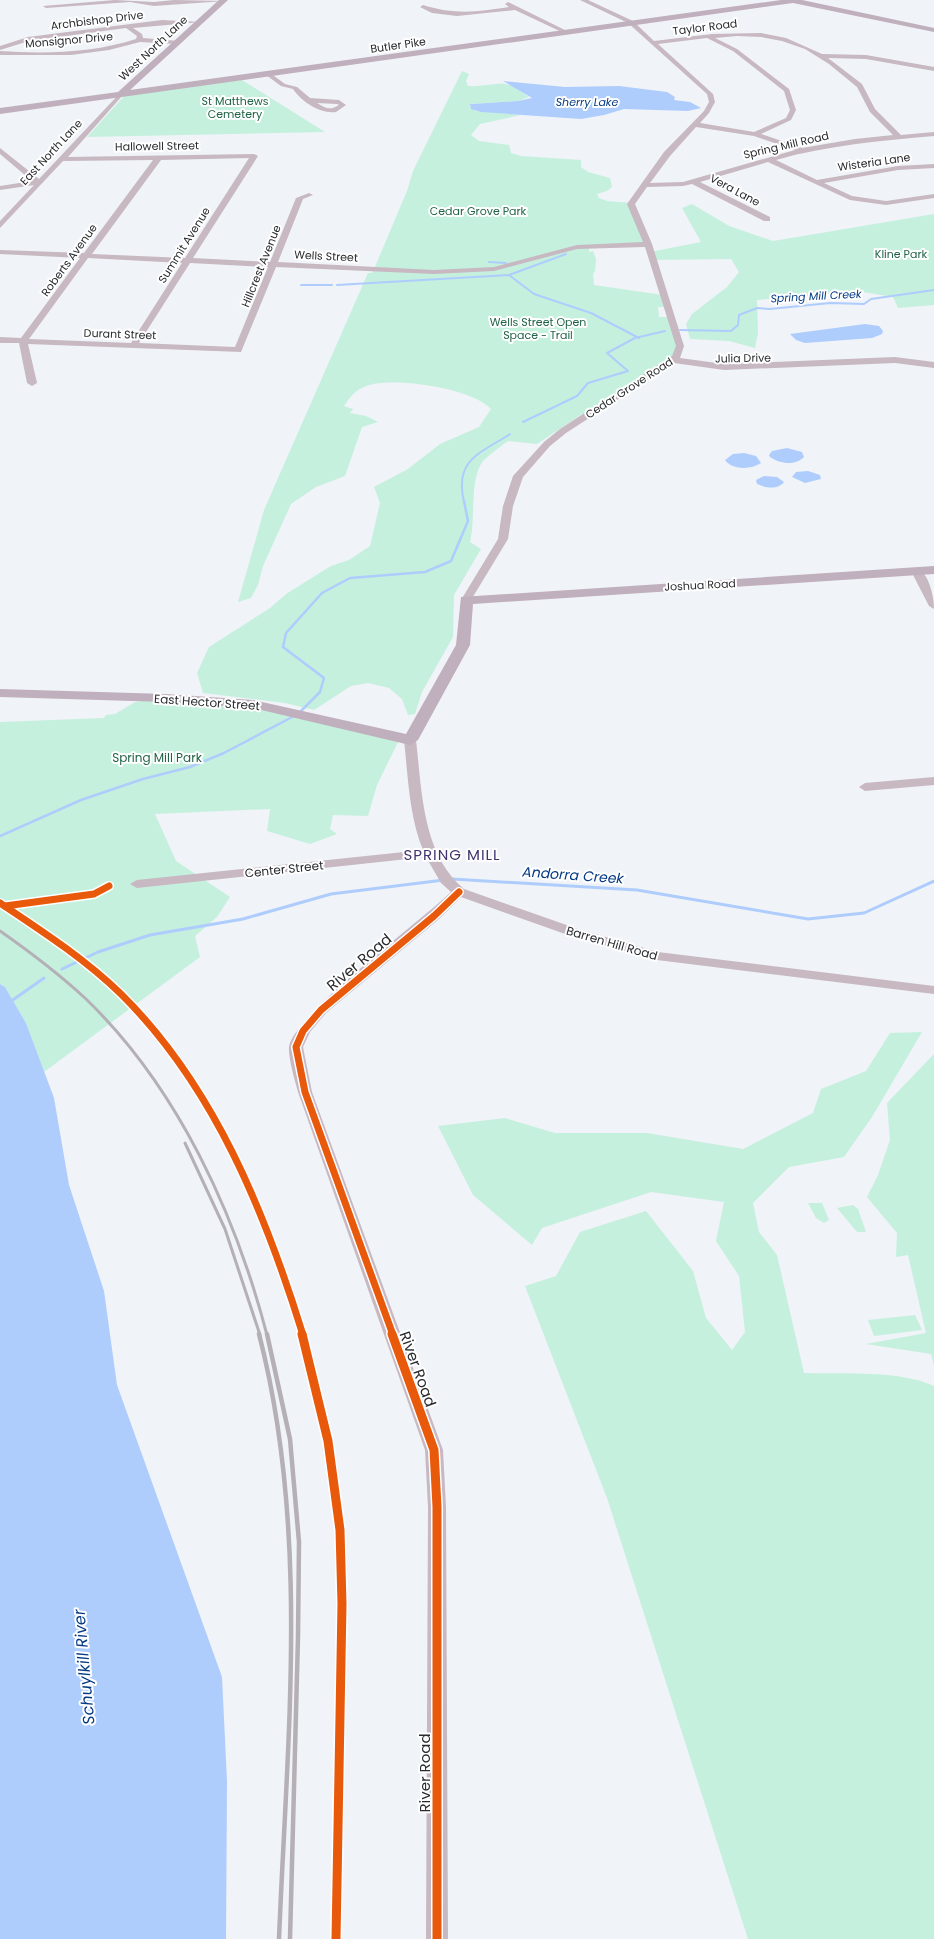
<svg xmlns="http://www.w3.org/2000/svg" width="934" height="1939" viewBox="0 0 934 1939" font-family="Poppins,sans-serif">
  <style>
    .green { fill: #c5f0de }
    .water { fill: #aecdfd }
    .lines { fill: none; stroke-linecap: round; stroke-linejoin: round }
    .stream-far2 { stroke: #aecdfd; stroke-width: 2 }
    .stream-far1 { stroke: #aecdfd; stroke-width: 2.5 }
    .stream { stroke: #aecdfd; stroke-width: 3 }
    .minor { fill: #c7b8c2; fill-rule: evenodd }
    .major { fill: #c0afbc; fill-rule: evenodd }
    .rail-far1 { stroke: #b5afb6; stroke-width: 3 }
    .rail { stroke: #b5afb6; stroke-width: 4.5 }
    .cycleway-far1-casing { stroke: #fff; stroke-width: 10 }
    .cycleway-casing { stroke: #fff; stroke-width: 12 }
    .cycleway-far1 { stroke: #e8590c; stroke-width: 7 }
    .cycleway { stroke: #e8590c; stroke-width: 9 }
    .labels { text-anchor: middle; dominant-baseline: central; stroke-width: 4; stroke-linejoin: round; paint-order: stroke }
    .far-street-label { font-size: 11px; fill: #282a2d; stroke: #fff }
    .far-park-label { font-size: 11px; fill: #216347; stroke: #fff }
    .far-water-label { font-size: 11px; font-style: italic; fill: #053a84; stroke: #fff }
    .street-label { font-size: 12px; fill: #282a2d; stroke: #fff }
    .park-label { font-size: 12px; fill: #216347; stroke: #fff }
    .water-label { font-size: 14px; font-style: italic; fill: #053a84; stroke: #fff }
    .quarter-label { font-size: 15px; letter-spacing: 1px; fill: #42326e; stroke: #fff }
    .near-street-label { font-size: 15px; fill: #282a2d; stroke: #fff }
    .near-water-label { font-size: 16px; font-style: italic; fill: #053a84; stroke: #fff }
  </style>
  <rect width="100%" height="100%" fill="#f0f3f8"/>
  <g class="green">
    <path d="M462,71L469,74L466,81L468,86C480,87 496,83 505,84C514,85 522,93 529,97L518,101L470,104V107L476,111L521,115L480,124L471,135L479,141L509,145L511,153L521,156L581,160V167L588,172L610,178L612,187L607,191L597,194L599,198L607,201L632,203L648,244L589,247V252L593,251L596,259L595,271L593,274L594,285L663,295L667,307H658L659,317H670L680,346L676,357L587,415L582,414L537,444L508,441C500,447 490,454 483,461C469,479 476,518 470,542L481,549L454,595L453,637L422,692L415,714L408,715L402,699L389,688L368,683L351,686L314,710L285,703L203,693L197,673L209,647L270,608L286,594L331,566L349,560L370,546L380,503L374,487L408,469L440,444L479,427L491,409C473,388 392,376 366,386C355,390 350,397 344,406L353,409L350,413L366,416L378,422L362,427L345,476L316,487L291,504L263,566L258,585L251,598L238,602L264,510L368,273H372L374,269L407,191L413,171Z"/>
    <path d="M242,80L325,132L87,137L125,95Z"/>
    <path d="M692,204L729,226L773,241L934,214V305L898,308L893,297L863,292L757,300L758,333L755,348L729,341L690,339L686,324L692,314L727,287L739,272L731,259L653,260L650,252L701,242L682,208Z"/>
    <path d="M166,698L230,702L400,738L377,785L368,816L333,815L330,829L337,834L310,844L267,831L270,809L155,814L176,861L230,897L217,917L195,936L200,957L44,1072L26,1023L5,987L0,984V722L104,718L106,715L115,714L135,702Z"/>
    <path d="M922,1032L872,1117L844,1157L789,1167L753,1203L759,1232L777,1255L804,1373C842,1374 900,1370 934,1386V1939H748L607,1498L525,1286L556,1276L580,1232L646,1211L693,1271L706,1318L732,1350L745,1332L739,1276L716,1241L724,1202L651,1192L542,1228L532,1245L473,1195L438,1126L505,1118L555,1133H647L743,1149L813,1113L821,1089L866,1071L890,1033Z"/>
    <path d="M934,1054V1366L931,1354L866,1344L926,1333L908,1255L896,1257L897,1233L867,1197L878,1175L890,1140L887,1103Z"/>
    <path d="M808,1203H822L829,1220L824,1223L816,1218Z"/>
    <path d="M853,1205L858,1209L866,1232H857L837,1208Z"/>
    <path d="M915,1315L922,1330L874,1336L868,1320Z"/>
  </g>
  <g class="water">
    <path d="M503,81L565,87L619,86L667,92L675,97L674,100L690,102L701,108L688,111L624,109L604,115L581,119L481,112L471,109L470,104H472L518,101L532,98Z"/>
    <path d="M865,324L879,326L883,331L882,334L872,338L805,343L796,340L790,334Z"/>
    <path d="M787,448L802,452L804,457C795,466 780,464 770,457L769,455L772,451Z"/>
    <path d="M744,453L756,456L761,463C751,470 732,470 725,460L733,454Z"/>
    <path d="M808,471L820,475L821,479L805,483L792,477L796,472Z"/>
    <path d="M764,476L777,477L784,482C778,490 766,488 757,484L756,480Z"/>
    <path d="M0,984L5,987L26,1023L54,1098L69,1185L104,1291L117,1385L222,1677L227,1781L226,1939H0Z"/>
  </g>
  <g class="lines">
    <g class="stream-far2">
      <path d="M489,262L506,263"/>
      <path d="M509,275L566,254"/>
      <path d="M301,285H332"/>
      <path d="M337,285L509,275L534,294L591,313L639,338"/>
      <path d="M680,330L731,331L738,325L739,315L757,308L770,309L830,303L864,304L871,299L934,290"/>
      <path d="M523,422L577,396L588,383L628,371L607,353L635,338L665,331"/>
      <path d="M464,502C454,460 479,454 510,434"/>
    </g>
    <g class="stream-far1">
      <path d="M299,713L320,692L324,678L283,647L286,633L322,593L350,578L425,572L451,561L468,521L464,501"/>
      <path d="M0,836L81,800L143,779L190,767L224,753L294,716"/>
    </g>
    <g class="stream">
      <path d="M452,879L637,890L808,919L864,913L934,881"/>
      <path d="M62,969L98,952L150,935L243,919L331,894L444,880"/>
      <path d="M10,1002L44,978"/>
    </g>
    <g class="minor">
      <path d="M115,0L154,2L174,0L225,1L154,6L130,2L46,8L43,6Z"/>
      <path d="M580,0H588L633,21L654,41L712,34L761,33L786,38L822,54L866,55L934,67V71L866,59L828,58L862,84L875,109L901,135L934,132V136C880,141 828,145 776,160L817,180L898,166L934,164V168L898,170L824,183L852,196L886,201L934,194V198L886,205L850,200L768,162L700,182L770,217V221H764L692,184L683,186L647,187L635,204L652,244L684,346L680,358L724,364L895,357L934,362V368L895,363L724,370L674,363L566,433L550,446L523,477L513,506L508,539L471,600L466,603L461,600L498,539L503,506L513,476L544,442L560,429L672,356L676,346L645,247L577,249L494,271L434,274L276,267L241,352L28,344L37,383L32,386L27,383L19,343H0V337L21,338L80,258L0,254V250L84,253L153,160L63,161L0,228V221L34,185L0,190V186L32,181L0,154V148L39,179L121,92L123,95L68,157L254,154L258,156L193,258L270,262L296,198L309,193L313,195L303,199L278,262L434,270L494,267L577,245L643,242L627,204L664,152L704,111L709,102L707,94L628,23ZM737,36L761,37L782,41L805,49L829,64L857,87L870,112L893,135L855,139L802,148L761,134L791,120L796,110L789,89L737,49L715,38ZM707,38L733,51L784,91L790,110L786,118L754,132L700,123L709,113L715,102L713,94L658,44ZM696,127L754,136L795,150L683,182L650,183L670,156ZM249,158L185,258L92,254L161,160ZM88,258L182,263L131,343L29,339ZM190,263L268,267L235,347L139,343Z"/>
      <path d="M508,2L571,33L566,34L515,10L457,16L432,13L420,7L423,5C455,15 477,12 509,7L505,4Z"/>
      <path d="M162,20L201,22L133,28L142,34L143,38L179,41L177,44L140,42L109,50L71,55H0V51C45,54 93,53 136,39L137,36L126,28L29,41L0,50V46L28,37Z"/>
      <path d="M266,73H270L285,84L297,87L310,98L339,100L346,105L336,112C320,114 302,102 293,89L281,86L266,75ZM317,103L337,104L339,105C330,111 325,108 317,103Z"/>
      <path d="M916,568C929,572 934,597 934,609L929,606L911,571Z"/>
      <path d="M410,736L416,740C422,791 422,854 464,889L578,929L658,952L934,986V994L657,960L568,935L461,897L439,919L326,1013L310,1032L303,1047L312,1092L443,1450L446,1507L448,1939H426L428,1507L425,1450L298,1092C295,1081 288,1057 289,1047C293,1016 422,920 451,892L441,883L426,857L137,888L130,884L137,880L423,850C409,816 408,776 404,740Z"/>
      <path d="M934,777V785L865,791L859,787L865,783Z"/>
    </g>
    <g class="major">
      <path d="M219,0H228L130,90L781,0H802L934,28V32L793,3L0,114V108L118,92Z"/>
      <path d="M934,566V574L473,604L470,645L418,740L410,745L253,708L166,702L0,697V689L166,694L253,700L406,734L456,645L461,597Z"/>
    </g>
    <g class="rail-far1">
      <path d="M0,931C30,952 59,974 86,999C178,1088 235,1213 267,1335"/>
      <path d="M185,1143L225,1229L260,1335"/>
    </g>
    <g class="rail">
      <path d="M259,1334C310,1531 287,1738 279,1939"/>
      <path d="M267,1334L290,1439L299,1542L298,1637L290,1939"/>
    </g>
    <g class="cycleway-far1-casing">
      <g id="cycleway-far1">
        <path d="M0,903C42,931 85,959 121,994C214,1086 265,1212 303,1335"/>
        <path d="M5,906L94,894L109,886"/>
        <path d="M393,1335L305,1092L296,1047L303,1031L321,1010L434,916L459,892"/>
      </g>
    </g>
    <g class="cycleway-casing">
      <g id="cycleway">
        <path d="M302,1334L328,1441L340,1530L342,1604L336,1939"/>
        <path d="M392,1334L434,1450L437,1507V1939"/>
      </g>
    </g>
    <use href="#cycleway-far1" class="cycleway-far1"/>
    <use href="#cycleway" class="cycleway"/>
  </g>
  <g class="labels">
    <g class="far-street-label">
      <text transform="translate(97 20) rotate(-7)">Archbishop Drive</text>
      <text transform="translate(705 27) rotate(-7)">Taylor Road</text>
      <text transform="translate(69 40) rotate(-5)">Monsignor Drive</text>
      <text transform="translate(398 45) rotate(-8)">Butler Pike</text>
      <text transform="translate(153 48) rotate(-43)">West North Lane</text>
      <text transform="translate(786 145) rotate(-13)">Spring Mill Road</text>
      <text transform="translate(157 146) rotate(-1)">Hallowell Street</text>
      <text transform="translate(51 152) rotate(-47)">East North Lane</text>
      <text transform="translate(874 162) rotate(-8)">Wisteria Lane</text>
      <text transform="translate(735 190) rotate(28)">Vera Lane</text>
      <text transform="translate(184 245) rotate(-58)">Summit Avenue</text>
      <text transform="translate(326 256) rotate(3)">Wells Street</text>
      <text transform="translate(69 260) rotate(-54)">Roberts Avenue</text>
      <text transform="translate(261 266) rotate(-68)">Hillcrest Avenue</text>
      <text transform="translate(120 334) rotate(2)">Durant Street</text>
      <text transform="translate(743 358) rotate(-1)">Julia Drive</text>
      <text transform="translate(629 388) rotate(-33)">Cedar Grove Road</text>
      <text transform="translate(700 585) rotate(-3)">Joshua Road</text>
    </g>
    <g class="far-park-label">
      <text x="235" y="101">St Matthews<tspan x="235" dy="13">Cemetery</tspan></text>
      <text x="478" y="211">Cedar Grove Park</text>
      <text x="901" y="254">Kline Park</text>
      <text x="538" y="322">Wells Street Open<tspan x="538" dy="13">Space - Trail</tspan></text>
    </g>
    <g class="far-water-label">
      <text x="587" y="102">Sherry Lake</text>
      <text transform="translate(816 296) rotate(-3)">Spring Mill Creek</text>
    </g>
    <g class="street-label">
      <text transform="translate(207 702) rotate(4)">East Hector Street</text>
      <text transform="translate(284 869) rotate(-6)">Center Street</text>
      <text transform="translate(612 943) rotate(16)">Barren Hill Road</text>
    </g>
    <g class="park-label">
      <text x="157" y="757">Spring Mill Park</text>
    </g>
    <g class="water-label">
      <text transform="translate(573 875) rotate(4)">Andorra Creek</text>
    </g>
    <g class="quarter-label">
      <text x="452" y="854">SPRING MILL</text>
    </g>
    <g class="near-street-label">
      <text transform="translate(359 962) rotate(-40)">River Road</text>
      <text transform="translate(418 1369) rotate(70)">River Road</text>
      <text transform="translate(424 1773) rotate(-90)">River Road</text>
    </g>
    <g class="near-water-label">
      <text transform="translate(84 1667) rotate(-95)">Schuylkill River</text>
    </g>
  </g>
</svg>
